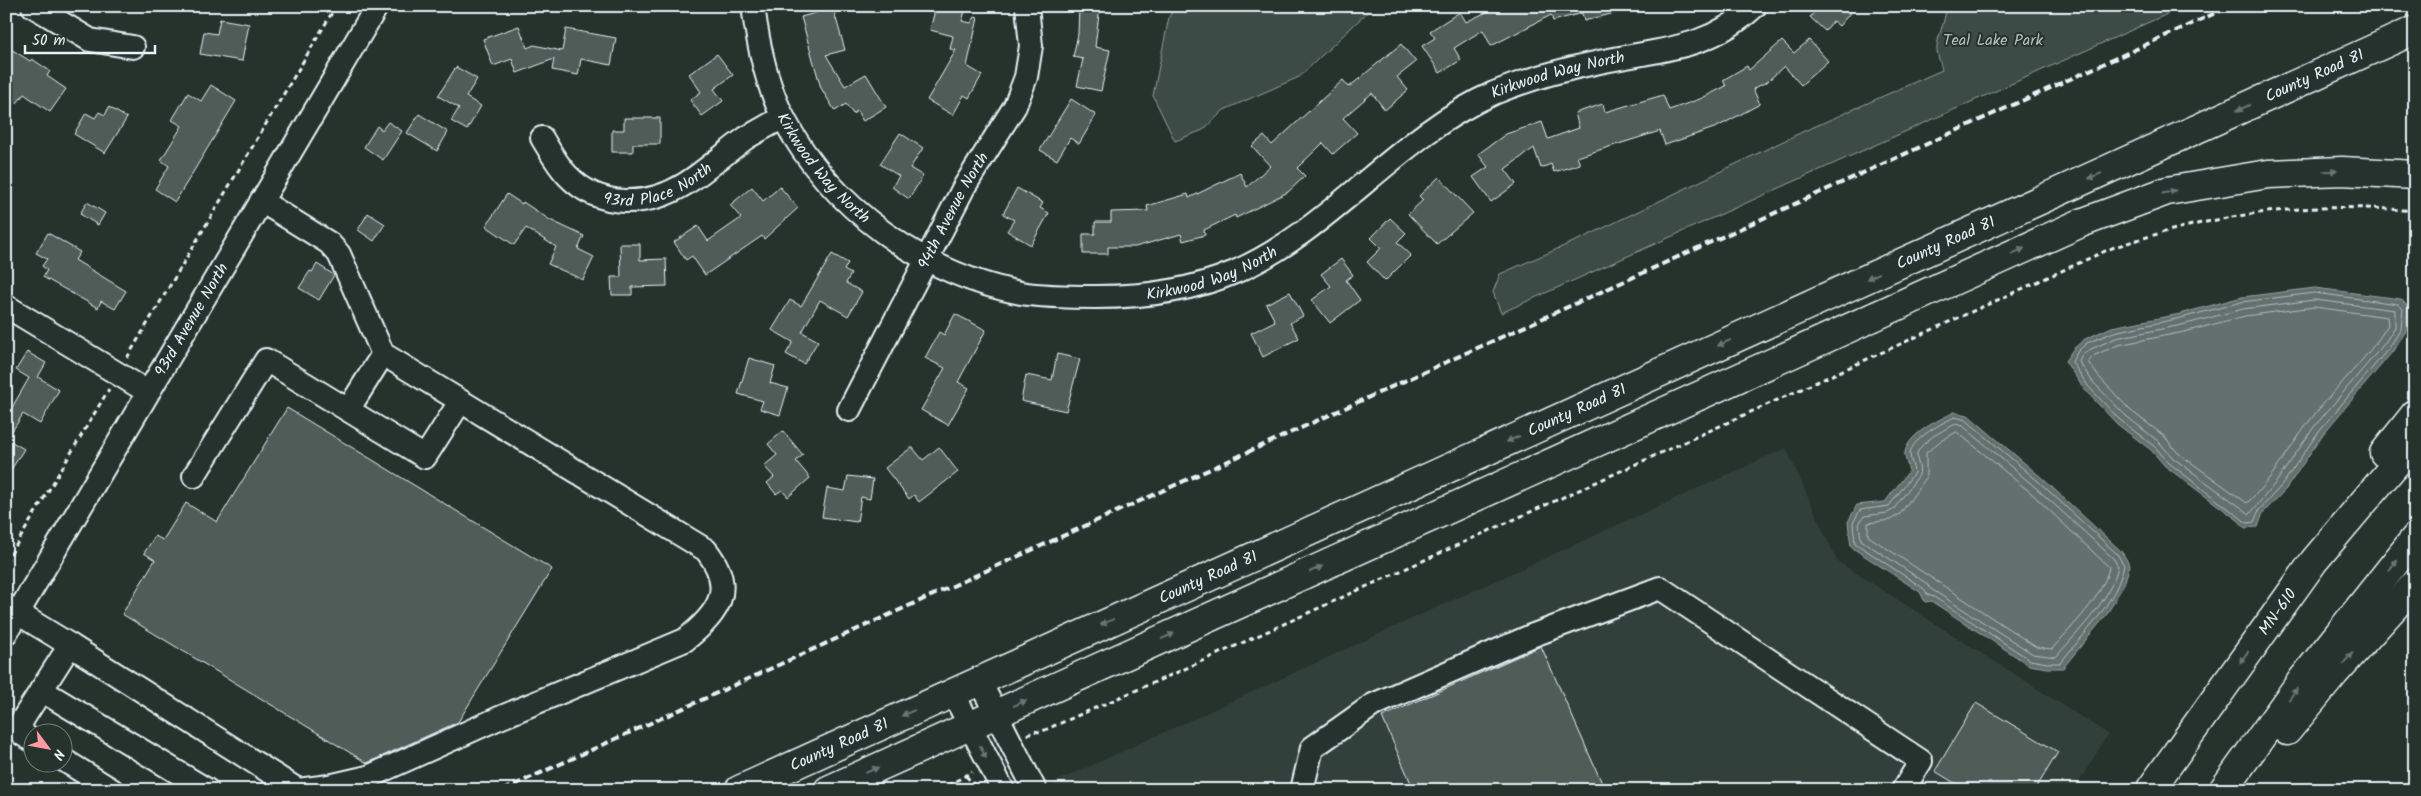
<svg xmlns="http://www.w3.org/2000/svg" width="2421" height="796" viewBox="0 0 2421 796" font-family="Kalam,sans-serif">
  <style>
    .built { fill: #333f3a }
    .green { fill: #3e4b47; stroke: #939ea0 }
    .water { fill: #636f6d; stroke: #98a3a5 }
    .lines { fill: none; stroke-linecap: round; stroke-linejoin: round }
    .shore { stroke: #b3bdc0; stroke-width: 1 }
    .building { fill: #505c59; stroke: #e8f1f8 }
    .minor-casing { stroke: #e8f1f8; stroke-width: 26 }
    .highway-casing { stroke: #e8f1f8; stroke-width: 31 }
    .path { stroke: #e8f1f8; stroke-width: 3; stroke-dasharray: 5 4; stroke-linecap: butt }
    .minor { stroke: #26332d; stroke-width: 22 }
    .highway { stroke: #26332d; stroke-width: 28 }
    .rail { stroke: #e8f1f8; stroke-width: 4; stroke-dasharray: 8 4; stroke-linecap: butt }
    .oneway { fill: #6a7674 }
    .labels { text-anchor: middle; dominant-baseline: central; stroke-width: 4; stroke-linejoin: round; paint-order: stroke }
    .park-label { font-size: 16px; fill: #b5bfc3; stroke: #26332d }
    .street-label { font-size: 16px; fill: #e8f1f8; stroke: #26332d }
  </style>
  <rect width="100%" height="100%" fill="#26332d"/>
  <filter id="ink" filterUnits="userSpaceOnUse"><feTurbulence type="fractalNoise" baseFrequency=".02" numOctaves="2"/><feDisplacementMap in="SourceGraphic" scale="10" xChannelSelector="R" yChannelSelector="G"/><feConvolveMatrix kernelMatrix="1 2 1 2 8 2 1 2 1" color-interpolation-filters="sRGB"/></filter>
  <g filter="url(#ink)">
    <path class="built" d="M1786,448L1837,561L2108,734L2074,790H1056L1053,783Z"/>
    <g class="green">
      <path d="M1175,6H1374L1299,77L1224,110L1203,130L1175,141L1153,96L1169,17Z"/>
      <path d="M1945,6H2185L1501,313L1493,292L1500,274L1587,236L1800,133L1942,70C1941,63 1936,54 1937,46C1938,34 1948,16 1945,6Z"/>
    </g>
    <g class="water">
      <path d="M2315,288L2401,299L2408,307L2406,331L2393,351L2323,434L2286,489L2263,513L2258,527L2245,528L2239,521L2165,466L2151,450L2117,424L2084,389L2065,361L2074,348L2085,339L2112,327L2180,314L2242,297Z"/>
      <path d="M1954,412L1968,415L2042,478L2121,551L2130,565L2124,584L2107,614L2063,668H2047L2029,665L1931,601L1925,602L1920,592L1851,547L1848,522L1857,505L1885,502L1909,471C1908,466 1904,457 1905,452C1910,432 1938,421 1954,412Z"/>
    </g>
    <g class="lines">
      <g class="shore">
        <path d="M2315,293L2398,304L2403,309L2401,329L2389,348L2319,431L2282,485L2259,510L2254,522L2247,523L2169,463L2155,447L2120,420L2088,386L2072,362L2078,351L2087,343L2114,332L2181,318L2242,302Z"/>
        <path d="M2315,300L2395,310V327L2384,344L2314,427L2277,481L2250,514L2173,458L2159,442L2125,415L2093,382L2079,362L2082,355L2091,349L2116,338L2182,325L2243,309Z"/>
        <path d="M2315,307L2387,317L2388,325C2366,361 2333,389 2308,423C2288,450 2272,480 2247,503L2178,453L2164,436L2130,410L2099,377L2088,362L2095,355L2118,345L2184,332L2245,316Z"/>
        <path d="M1955,417L1966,420L2039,482L2117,554L2124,565C2118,600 2082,636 2060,663H2047L2030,660L1934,597L1928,595L1923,588L1855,543L1853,523L1860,510L1889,506L1914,473C1914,467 1910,460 1910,454C1911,439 1943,422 1955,417Z"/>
        <path d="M1956,424L1963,426L2035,487L2113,558L2118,566C2111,600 2078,631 2056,657L2033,654L1931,589L1926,583L1861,540L1859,524L1864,516L1887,513L1893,510L1919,475C1921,468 1917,463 1917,456C1916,444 1946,428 1956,424Z"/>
        <path d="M1957,432L2030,492L2109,567C2104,596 2071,627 2052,649L2036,647L1868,536V523L1890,520L1900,514L1926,478V453L1939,442Z"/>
      </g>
    </g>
    <g class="building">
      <path d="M936,6L966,8L962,21L971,23L975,17L978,18L967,66L982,75L969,98L964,95L953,115L927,100L956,50L950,49L953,36L930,30Z"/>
      <path d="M1079,6H1100L1095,47L1110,50L1101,91L1077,86L1083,59L1073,57L1078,34Z"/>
      <path d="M1499,6H1622V11L1584,21L1582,13L1553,21L1551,15L1491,46L1483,30L1454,48L1461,60L1440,73L1422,46L1435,38L1430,31L1460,12L1466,22Z"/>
      <path d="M1816,6H1856L1839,26L1833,21L1825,31L1810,17L1818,8Z"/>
      <path d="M833,8L845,50L826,55L845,86L866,74L886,107L863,121L857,111L853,114L846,104L835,111L821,88L801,17Z"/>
      <path d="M220,19L249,24L242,61L200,54L204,32L217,34Z"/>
      <path d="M519,26L527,48L534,45L562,51L566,29L616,38L611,65L581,59L578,75L552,70L554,59L517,73L512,59L493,66L483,39Z"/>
      <path d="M1809,40L1828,61L1801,85L1784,66L1768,81L1753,89L1760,104L1717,127L1665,145L1660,131L1577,157L1580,164L1554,172L1551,164L1541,168L1534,148L1505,169L1516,184L1491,202L1473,177L1488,167L1478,154L1506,134L1542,122L1548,139L1579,128L1575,113L1603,104L1605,112L1663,95L1669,110L1700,99L1726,86L1723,80L1747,66L1749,70L1782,41L1794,53Z"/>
      <path d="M1401,44L1416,62L1397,77L1408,90L1385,110L1372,93L1343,118L1357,133L1333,154L1323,143L1297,168L1305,176L1288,192L1236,218L1235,215L1204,230L1205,235L1183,241L1181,234L1135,247H1108V254H1083V234H1095V222H1111V212L1148,211L1147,206L1188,194L1189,198L1240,173L1247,187L1270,166L1252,146L1264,136L1272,145L1343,80L1349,87Z"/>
      <path d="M6,46L30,61L32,59L50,71L47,76L66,89L50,112L24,94L17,103L6,95Z"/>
      <path d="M717,54L733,75L714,89L723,101L702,116L690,100L701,92L689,74Z"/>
      <path d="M456,67L477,79L466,97L481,106L467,130L451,121L459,108L438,96Z"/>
      <path d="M211,85L236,101L175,202L155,189L169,166L161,160L182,126L172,120L188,93L201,101Z"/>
      <path d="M1071,99L1096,115L1079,144L1070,138L1057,160L1040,150Z"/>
      <path d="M109,107L127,118L105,153L74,134L86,113L95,118L99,112L105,115Z"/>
      <path d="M419,114L448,132L437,151L407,133Z"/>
      <path d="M624,118H660V144H633V152H612V130H624Z"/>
      <path d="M388,122L402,131L383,160L364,147L377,126L382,130Z"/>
      <path d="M900,133L923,148L910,168L923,176L909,199L892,187L899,176L880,164Z"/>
      <path d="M1439,177L1473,213L1437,244L1408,214L1423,200L1419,196Z"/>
      <path d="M752,187L763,201L780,187L798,208L764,239L762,236L705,275L692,256L686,260L674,242L698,226L708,241L741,218L730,205Z"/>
      <path d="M1017,188L1043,203L1040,208L1049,213L1031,245L1007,231L1014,220L1003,214Z"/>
      <path d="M507,194L522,204L523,202L550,220L584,236L578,249L594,257L583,280L548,264L556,247L526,228L514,245L486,226Z"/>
      <path d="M87,202L105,213L98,225L80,214Z"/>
      <path d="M368,213L385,224L374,241L358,230Z"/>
      <path d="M1390,218L1406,233L1397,242L1411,255L1385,281L1367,262L1381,248L1371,238Z"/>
      <path d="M48,233L80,252L75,260L126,291L115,309L101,301L98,308L43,277L47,270L42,266L47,259L36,253Z"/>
      <path d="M620,244H640V260L666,259L667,286L632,287V295H612L611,277H621Z"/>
      <path d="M832,254L848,263L844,270L851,274L846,283L862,292L848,316L820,300L802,332L818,341L804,364L786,354L793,342L772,330L790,300L801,306Z"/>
      <path d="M1341,259L1353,275L1346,280L1360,300L1330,323L1312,300L1331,286L1321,274Z"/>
      <path d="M317,264L334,275L319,300L299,288L310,271L312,272Z"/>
      <path d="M1290,292L1303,316L1290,323L1299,338L1263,357L1251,333L1275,321L1266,304Z"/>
      <path d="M955,314L986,330L958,382L969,388L948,425L921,410L945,368L925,358L939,332L944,335Z"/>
      <path d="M27,352L46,363L38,377L59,390L40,424L23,414L7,439L24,449L6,478V418L29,378L16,370Z"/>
      <path d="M1057,354L1080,359L1066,411L1021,401L1026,375L1052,380Z"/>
      <path d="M749,358L775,366L770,383L788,388L780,415L760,409L763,401L738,394Z"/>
      <path d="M287,408L552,569L458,722L367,763L122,614L155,560L144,553L155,536L163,540L186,503L217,522Z"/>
      <path d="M783,431L803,455L796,461L810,478L788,497L782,490L776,494L767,483L774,477L764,466L777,455L768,444Z"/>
      <path d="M912,447L923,460L939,447L958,472L919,502L914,495L909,499L885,468Z"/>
      <path d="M848,476L873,479L870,499L861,497L857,522L822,517L827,488L845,491Z"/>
      <path d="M1541,646L1605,790H1414L1382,717Z"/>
      <path d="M1976,703L2058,752L2035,790H1966L1935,771Z"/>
    </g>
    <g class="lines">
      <g class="minor-casing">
        <g id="minor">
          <path d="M33,6L90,40L133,47"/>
          <path id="s1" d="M753,6C758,44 766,85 784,119C831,208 923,274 1021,293C1045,297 1071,297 1096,297C1143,297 1191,291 1235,272C1333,229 1397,136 1494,93C1526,80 1561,70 1595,63C1656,49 1706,52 1755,6"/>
          <path id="s2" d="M542,138C550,151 557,165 568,176C600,209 648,207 685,184C706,171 725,153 746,138C758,131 771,124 783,117"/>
          <path d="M261,201L329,243L339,254L383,354L706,550C737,589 718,614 685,640L497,719L368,777L329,786L298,790"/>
          <path d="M6,306L148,392"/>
          <path d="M348,410L425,457L460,402"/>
          <path id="s3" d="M849,410L964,187L1015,106L1026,77L1031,46L1027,6"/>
          <path d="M194,476L266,360L348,410L383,354"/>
          <path d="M6,606L70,645L21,722L22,734L32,740"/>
          <path id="s4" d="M6,633L377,6"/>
          <path d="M70,645L298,790"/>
          <path d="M979,680L1035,790"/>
          <path d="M41,690L207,790"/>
          <path d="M953,693L1003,790"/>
          <path d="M62,759L112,790"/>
          <path d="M1302,790L1312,748L1373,705L1531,636L1660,588L1921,761L1903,790"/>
        </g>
      </g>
      <g class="highway-casing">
        <g id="highway">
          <path d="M2384,453L2415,414"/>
          <path d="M2287,731L2334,674L2415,584"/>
          <path id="s5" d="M739,790L2415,30"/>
          <path d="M828,790L2081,223L2167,191L2268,174L2342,171L2415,175"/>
          <path id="s6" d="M2150,790L2314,561L2415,441"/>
          <path d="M2223,790L2302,680L2415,538"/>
        </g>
      </g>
      <g class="path">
        <path d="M127,358L336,6"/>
        <path d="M6,562L109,389"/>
        <path d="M1027,735L1033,731L1040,732L1178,672L2112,248C2217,213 2305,201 2415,211"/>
        <path d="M966,776L979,790"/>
        <path d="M940,790L972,772"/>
      </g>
      <use href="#minor" class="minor"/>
      <use href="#highway" class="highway"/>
      <path class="rail" d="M503,790L2231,6"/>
    </g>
    <defs><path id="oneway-solid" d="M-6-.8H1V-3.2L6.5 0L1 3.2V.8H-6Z" transform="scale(1.25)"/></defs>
    <g class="oneway">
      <use href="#oneway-solid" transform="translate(2243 108) rotate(156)"/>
      <use href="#oneway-solid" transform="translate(2330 171) rotate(-2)"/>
      <use href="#oneway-solid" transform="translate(2095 176) rotate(156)"/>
      <use href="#oneway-solid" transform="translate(2169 192) rotate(-14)"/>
      <use href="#oneway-solid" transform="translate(2018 251) rotate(-24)"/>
      <use href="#oneway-solid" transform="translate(1873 276) rotate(156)"/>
      <use href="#oneway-solid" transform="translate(1724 343) rotate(156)"/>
      <use href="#oneway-solid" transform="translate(1513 439) rotate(156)"/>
      <use href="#oneway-solid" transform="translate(2393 565) rotate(-52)"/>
      <use href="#oneway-solid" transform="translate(1316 569) rotate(-24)"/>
      <use href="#oneway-solid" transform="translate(1107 622) rotate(156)"/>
      <use href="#oneway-solid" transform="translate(1168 636) rotate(-24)"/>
      <use href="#oneway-solid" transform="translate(2244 657) rotate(126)"/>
      <use href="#oneway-solid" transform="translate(2348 658) rotate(-48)"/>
      <use href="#oneway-solid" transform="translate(2293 694) rotate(-54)"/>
      <use href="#oneway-solid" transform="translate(1020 703) rotate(-24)"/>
      <use href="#oneway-solid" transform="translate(908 713) rotate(156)"/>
      <use href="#oneway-solid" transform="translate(983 752) rotate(64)"/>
      <use href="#oneway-solid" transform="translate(872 770) rotate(-24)"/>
    </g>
  </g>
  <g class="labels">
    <g class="park-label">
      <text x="1993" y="40">Teal Lake Park</text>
    </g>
    <g class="street-label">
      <text stroke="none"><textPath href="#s5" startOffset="1730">County Road 81</textPath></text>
      <text stroke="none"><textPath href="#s1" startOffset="1021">Kirkwood Way North</textPath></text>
      <text stroke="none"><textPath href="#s1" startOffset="181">Kirkwood Way North</textPath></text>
      <text stroke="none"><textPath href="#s2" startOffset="146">93rd Place North</textPath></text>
      <text stroke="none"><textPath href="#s3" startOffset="225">94th Avenue North</textPath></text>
      <text stroke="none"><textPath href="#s5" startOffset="1325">County Road 81</textPath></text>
      <text stroke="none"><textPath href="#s1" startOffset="616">Kirkwood Way North</textPath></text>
      <text stroke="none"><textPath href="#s4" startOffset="364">93rd Avenue North</textPath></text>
      <text stroke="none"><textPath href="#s5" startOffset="920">County Road 81</textPath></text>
      <text stroke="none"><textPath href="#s5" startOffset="515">County Road 81</textPath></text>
      <text stroke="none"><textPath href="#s6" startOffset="219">MN-610</textPath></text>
      <text stroke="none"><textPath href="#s5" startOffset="110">County Road 81</textPath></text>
    </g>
  </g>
  <rect width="2421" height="796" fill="none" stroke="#26332d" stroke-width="25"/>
  <rect x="12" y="12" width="2396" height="771" fill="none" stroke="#e8f1f8" stroke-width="2" filter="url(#ink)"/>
  <g transform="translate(48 748) rotate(122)"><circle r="24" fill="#26332d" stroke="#747f7e"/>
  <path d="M0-4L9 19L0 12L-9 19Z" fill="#ff9aa2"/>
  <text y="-8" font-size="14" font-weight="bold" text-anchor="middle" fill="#e8f1f8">N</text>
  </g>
  <path d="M25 45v8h130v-8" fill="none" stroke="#e8f1f8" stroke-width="2.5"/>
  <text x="32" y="45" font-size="15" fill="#e8f1f8" stroke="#26332d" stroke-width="4" paint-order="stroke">50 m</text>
</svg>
